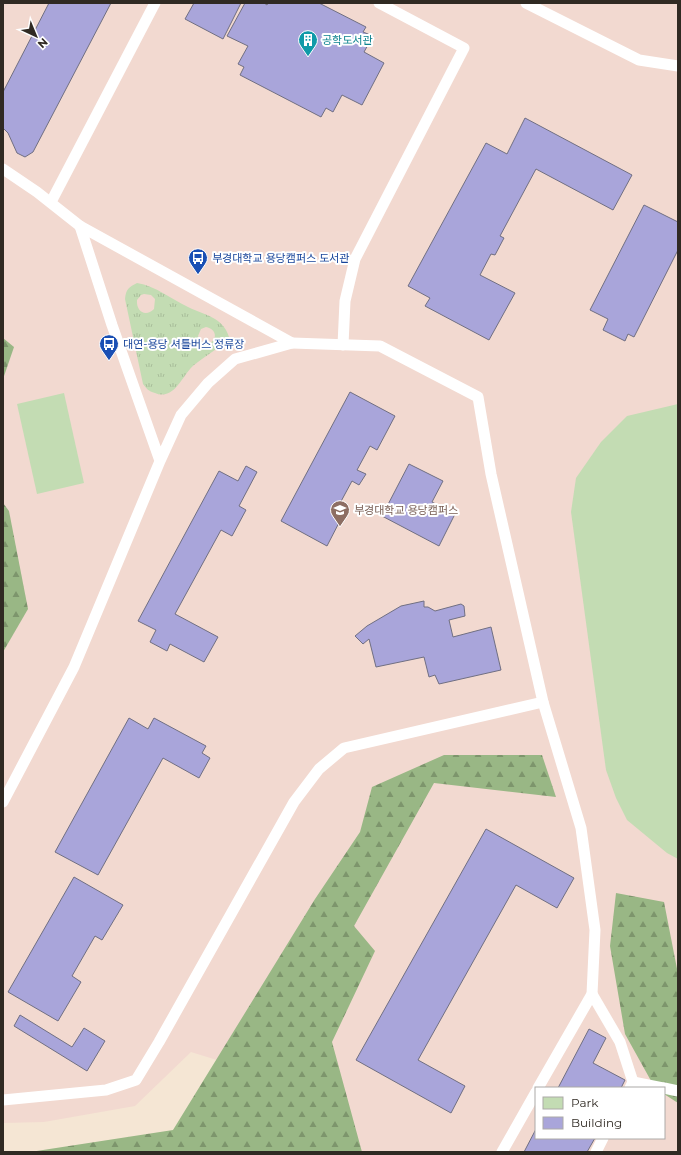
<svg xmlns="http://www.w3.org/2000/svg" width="681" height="1155" viewBox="0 0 681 1155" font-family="Montserrat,'Noto Sans KR',sans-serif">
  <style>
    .education { fill: #f2d9d0; fill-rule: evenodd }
    .grass { fill: url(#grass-tufts); fill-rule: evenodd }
    .forest { fill: url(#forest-firs) }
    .park { fill: #c3dcb3 }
    .building { fill: #a9a5da; stroke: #706f82 }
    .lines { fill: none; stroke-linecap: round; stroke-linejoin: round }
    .service { stroke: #fff; stroke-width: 11 }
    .labels { text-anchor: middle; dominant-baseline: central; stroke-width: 4; stroke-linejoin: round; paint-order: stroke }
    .culture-label { font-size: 11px; fill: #0d838f; stroke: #fff; text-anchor: start }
    .transit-label { font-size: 11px; fill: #164399; stroke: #fff; text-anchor: start }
    .education-label { font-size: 11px; fill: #785e54; stroke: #fff; text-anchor: start }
  </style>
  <defs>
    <pattern id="grass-tufts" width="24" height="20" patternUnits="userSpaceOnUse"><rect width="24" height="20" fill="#c3dcb3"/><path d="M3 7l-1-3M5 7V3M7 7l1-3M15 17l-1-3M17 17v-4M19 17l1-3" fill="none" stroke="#a8bd9a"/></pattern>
    <pattern id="forest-firs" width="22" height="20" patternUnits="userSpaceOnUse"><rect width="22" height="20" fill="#99b785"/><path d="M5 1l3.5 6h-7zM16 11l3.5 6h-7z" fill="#7d956c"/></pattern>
  </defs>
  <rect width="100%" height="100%" fill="#f5e6d4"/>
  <path class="education" d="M3,3H678V1152H318L315,1090L191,1052L135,1106L44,1122L3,1123ZM536,1088H664V1138H536Z"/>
  <path class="grass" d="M137,283C156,286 171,299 188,307C204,315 223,317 229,337L225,343C215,350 204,357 194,365C182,375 175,401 155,393C148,391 147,389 143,384L125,299C126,289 129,287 137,283ZM144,294L151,295L155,299L154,309C146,317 136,312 137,300L141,295ZM206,327C217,329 218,340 208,344L200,341L198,336L201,329Z"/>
  <g class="forest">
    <path d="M3,338L14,347L3,379Z"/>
    <path d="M3,503L9,511L28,609L3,652Z"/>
    <path d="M444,755H542L556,797L434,783L354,926L375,951L332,1042L362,1152H30L173,1130L315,899L360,832L372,787Z"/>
    <path d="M616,893L664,902L678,974V1103L664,1094V1088H655L625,1034L610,946Z"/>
  </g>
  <g class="park">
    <path d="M64,393L84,483L37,494L17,404Z"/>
    <path d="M678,404V859L667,853L627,820L616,798L606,770L571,512L576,478L601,442L627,416Z"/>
  </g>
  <g class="building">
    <path d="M49,3H111L33,152L25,157L17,153L8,133L3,128V92Z"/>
    <path d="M194,3H241L223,39L185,19Z"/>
    <path d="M245,3H264L267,5L268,3H319L366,27L363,32L373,36L364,52L384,63L362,105L342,95L333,112L326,108L321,117L240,75L244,67L238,64L248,46L227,36Z"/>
    <path d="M525,118L632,175L613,210L536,169L500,236L504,238L495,255L491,254L480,275L515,293L489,340L425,306L430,298L408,286L486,143L507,154Z"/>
    <path d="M644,205L678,222V250L634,337L628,334L625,341L603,330L608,319L590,310Z"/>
    <path d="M350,392L395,416L377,450L370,446L357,470L366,474L359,485L352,481L338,507L344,513L327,546L281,521Z"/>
    <path d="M409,464L443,481L432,502L455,514L439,546L382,516Z"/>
    <path d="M246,466L257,472L239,506L246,510L232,536L221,530L175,614L218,637L204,662L170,644L167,651L150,642L156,630L138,621L219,471L238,481Z"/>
    <path d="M424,601V607H428L435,611L461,604L464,606L465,616L449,620L453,637L491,627L501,670L439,684L435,675L429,677L424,657L376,667L369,639L363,644L355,636L367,626L401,606Z"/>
    <path d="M129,718L148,729L154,718L206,746L202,753L210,758L199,778L163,758L98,875L55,852Z"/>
    <path d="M486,829L574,878L557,908L516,885L418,1060L465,1086L451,1113L356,1060Z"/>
    <path d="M74,877L123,905L102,940L95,936L72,976L81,982L58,1021L8,992Z"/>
    <path d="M20,1015L72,1047L84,1028L105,1041L87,1071L14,1026Z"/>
    <path d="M589,1029L606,1038L593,1063L625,1080L621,1088H558Z"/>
    <path d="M536,1129V1138H595L587,1152H524Z"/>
  </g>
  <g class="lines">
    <g class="service">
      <path d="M526,3L639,60L678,66"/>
      <path d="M3,169L37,192L80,226"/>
      <path d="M51,202L155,3"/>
      <path d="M292,343L380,346L478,397L491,474L543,702L581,828L595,930L592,994L538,1088"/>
      <path d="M343,345L345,301L355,259L464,48L379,3"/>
      <path d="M3,802L74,667L160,461L181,415L208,383L235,359L292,343L80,226L112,325L160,461"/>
      <path d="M592,994L620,1042L633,1082L630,1088"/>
      <path d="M633,1082L663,1088"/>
      <path d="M664,1088L678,1091"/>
      <path d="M3,1100L106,1090L136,1080L159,1042L294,802L319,769L344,748L543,702"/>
      <path d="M502,1152L536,1092"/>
      <path d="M596,1152L603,1138"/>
    </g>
  </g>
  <defs>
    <g id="building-pin" transform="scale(1)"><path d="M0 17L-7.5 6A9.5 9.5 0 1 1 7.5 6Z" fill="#0f9aa8" stroke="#fff"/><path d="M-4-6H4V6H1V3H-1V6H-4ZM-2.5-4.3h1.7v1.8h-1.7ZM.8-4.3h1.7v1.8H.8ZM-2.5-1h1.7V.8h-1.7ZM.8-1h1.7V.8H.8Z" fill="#fff"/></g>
    <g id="bus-pin" transform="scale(1)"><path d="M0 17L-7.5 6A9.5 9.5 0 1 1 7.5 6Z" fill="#1a4fb4" stroke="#fff"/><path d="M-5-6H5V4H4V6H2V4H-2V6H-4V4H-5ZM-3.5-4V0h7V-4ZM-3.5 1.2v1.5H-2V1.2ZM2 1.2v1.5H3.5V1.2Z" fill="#fff"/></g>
    <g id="university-pin" transform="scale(1)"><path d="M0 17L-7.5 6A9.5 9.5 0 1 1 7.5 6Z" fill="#8d6e63" stroke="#fff"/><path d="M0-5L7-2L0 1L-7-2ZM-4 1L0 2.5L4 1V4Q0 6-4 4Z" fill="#fff"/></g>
  </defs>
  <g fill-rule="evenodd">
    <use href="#building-pin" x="308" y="40"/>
    <use href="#bus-pin" x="198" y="258"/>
    <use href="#bus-pin" x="109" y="344"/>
    <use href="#university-pin" x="340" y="510"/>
  </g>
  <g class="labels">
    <g class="culture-label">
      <text x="322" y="40">공학도서관</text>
    </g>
    <g class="transit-label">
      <text x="212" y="258">부경대학교 용당캠퍼스 도서관</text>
      <text x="123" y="344">대연-용당 셔틀버스 정류장</text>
    </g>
    <g class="education-label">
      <text x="354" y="510">부경대학교 용당캠퍼스</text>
    </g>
  </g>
  <rect width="681" height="1155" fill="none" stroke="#302a23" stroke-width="8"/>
  <rect x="535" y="1087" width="130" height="52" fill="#ffffff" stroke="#acaaa7"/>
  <rect x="543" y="1097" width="20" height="12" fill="#c3dcb3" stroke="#acaaa7"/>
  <text x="571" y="1107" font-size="12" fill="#302a23">Park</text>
  <rect x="543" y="1117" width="20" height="12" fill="#a9a5da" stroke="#acaaa7"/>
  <text x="571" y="1127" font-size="12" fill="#302a23">Building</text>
  <g transform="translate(36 36) rotate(136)" stroke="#ffffff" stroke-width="3" paint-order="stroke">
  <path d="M0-3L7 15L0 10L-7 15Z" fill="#302a23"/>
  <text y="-6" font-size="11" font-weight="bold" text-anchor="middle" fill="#302a23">N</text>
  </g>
</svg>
